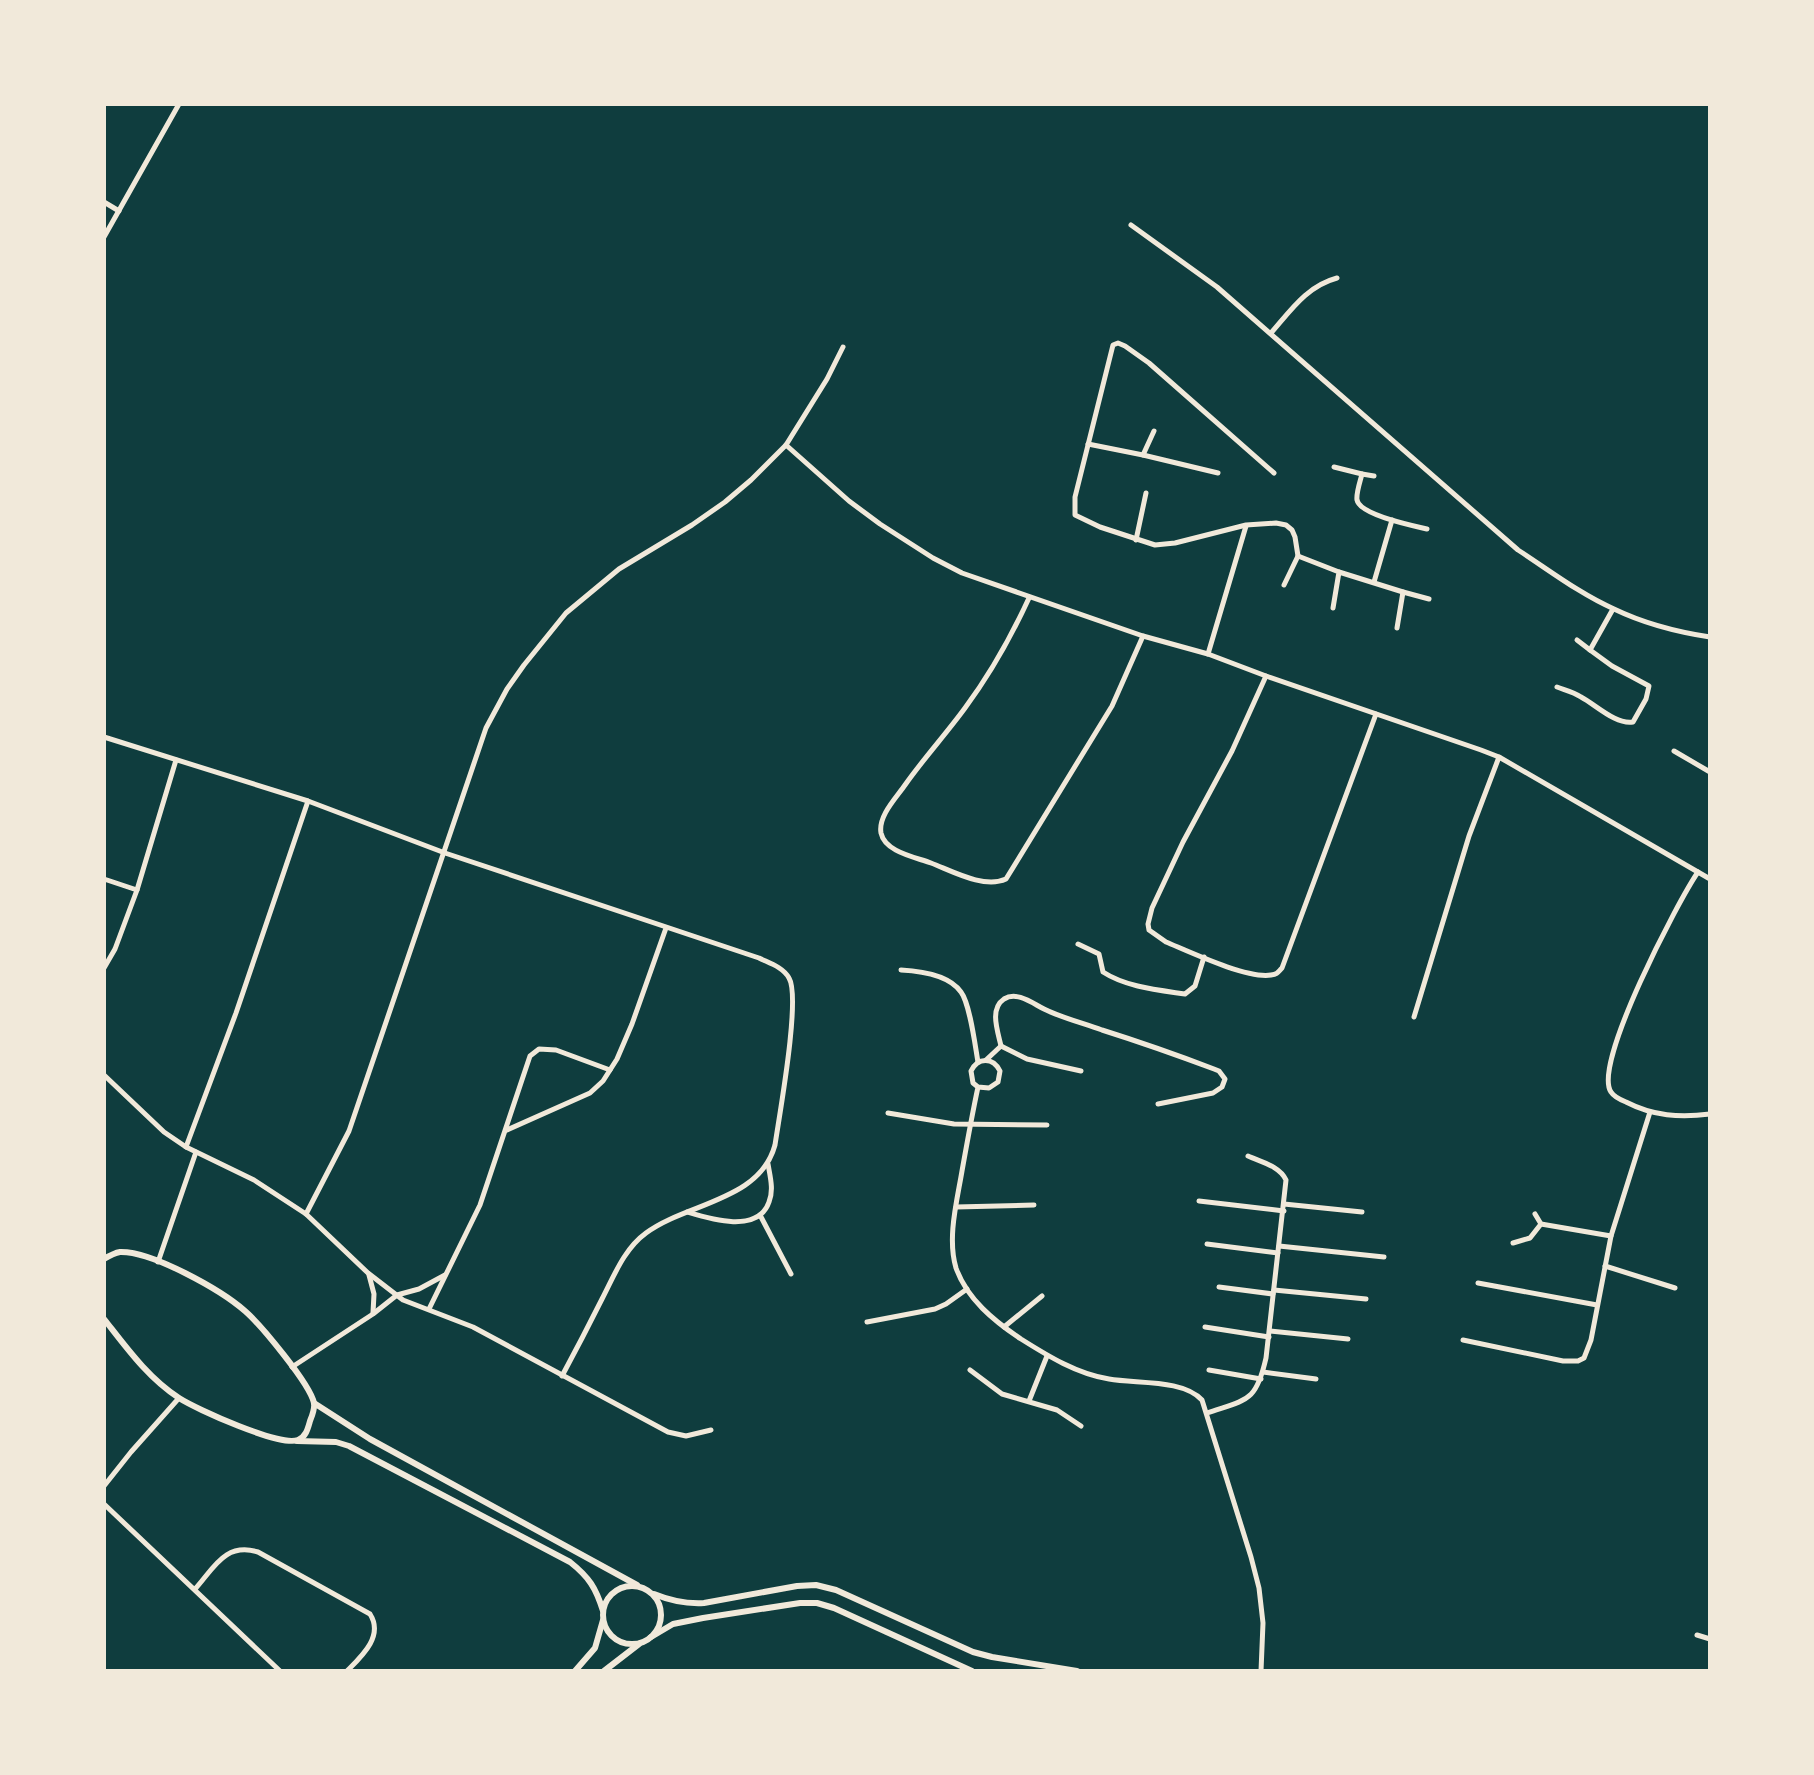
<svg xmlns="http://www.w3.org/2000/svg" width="1814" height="1775" viewBox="0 0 1814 1775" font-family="Quicksand,sans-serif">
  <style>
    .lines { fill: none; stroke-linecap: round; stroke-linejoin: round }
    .minor { stroke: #f1e9da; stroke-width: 5 }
    .tertiary { stroke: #f1e9da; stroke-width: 6 }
  </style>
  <rect width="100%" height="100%" fill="#0f3d3e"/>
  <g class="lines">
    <g class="minor">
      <path d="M104,202L119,211"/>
      <path d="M1131,225L1217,287L1518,550C1549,570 1580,594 1614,609C1645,624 1677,632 1710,637"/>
      <path d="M104,237L179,104"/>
      <path d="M1271,333C1291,310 1307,286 1337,278"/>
      <path d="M1088,444L1143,455L1218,473"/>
      <path d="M786,445L849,501L880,524L933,558L962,573L1143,636L1208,654L1266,676L1481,750L1499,757L1710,879"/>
      <path d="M1143,455L1154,431"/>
      <path d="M1334,467L1362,474C1360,482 1356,493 1357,500C1360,515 1414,526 1427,529"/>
      <path d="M1274,473L1149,363L1125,346L1118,343L1113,345L1075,497V515L1100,527L1155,545L1175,543L1246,525L1276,523L1286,525L1292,530L1295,537L1298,556L1284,585"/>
      <path d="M1362,474L1374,476"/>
      <path d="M1136,540L1146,493"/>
      <path d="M1298,556L1339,572L1333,608"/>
      <path d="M1339,572L1403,592L1429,599"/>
      <path d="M1374,582L1392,520"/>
      <path d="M1029,598C1011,637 991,673 965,708C946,734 924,758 905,785C896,798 878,816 881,833C885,852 915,857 931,863C952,871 984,889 1006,879L1112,706L1143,636"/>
      <path d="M1397,628L1403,592"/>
      <path d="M1577,640L1590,650L1613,609"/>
      <path d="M1208,654L1246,526"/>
      <path d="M1266,676L1232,751L1183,842L1152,908L1148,924L1149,930L1166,942C1190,952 1247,979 1271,975C1278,974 1278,972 1282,968L1376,714"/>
      <path d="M1557,687C1565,690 1574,692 1581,697C1596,705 1616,725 1633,722L1646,699L1649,686L1612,666L1590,650"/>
      <path d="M104,737L308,801L445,853L759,958C769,963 783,967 789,978C801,998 779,1117 775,1145C760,1201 686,1203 646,1233C624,1249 614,1276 602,1299C589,1325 576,1350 562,1376"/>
      <path d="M1674,751L1710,772"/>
      <path d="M1698,872C1678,901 1592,1065 1611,1092C1614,1097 1621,1100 1626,1102C1653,1116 1680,1118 1710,1114"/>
      <path d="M104,879L137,890"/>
      <path d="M1078,944L1099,954L1103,972C1126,987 1158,990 1185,994L1195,986L1204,957"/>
      <path d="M104,968L115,949L137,890L176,760"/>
      <path d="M901,970C920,971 949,975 961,992C970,1004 975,1045 978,1062"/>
      <path d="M1414,1017L1469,836L1499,757"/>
      <path d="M1001,1046C998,1032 989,1009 1004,999C1017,991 1032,1003 1044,1009C1062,1018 1083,1023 1102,1030C1140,1042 1177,1055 1214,1069L1219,1071L1225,1079L1222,1087L1213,1093L1158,1104"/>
      <path d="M986,1060L1001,1046L1027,1059L1081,1071"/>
      <path d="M104,1075L164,1132L186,1147L254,1180L306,1214L368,1273L403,1300L473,1327L668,1432L686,1436L711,1430"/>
      <path d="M978,1087L989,1088L998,1082L1000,1071C993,1057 978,1057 971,1071L973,1083L978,1087C972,1115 967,1143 962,1171C957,1201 947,1238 956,1268C967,1299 994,1321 1021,1339C1048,1356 1077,1374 1109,1379C1137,1384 1183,1379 1202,1400L1251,1557L1259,1588L1263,1623L1261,1671"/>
      <path d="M888,1113L954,1124L1047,1125"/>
      <path d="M507,1130L590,1093L603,1081L617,1059L632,1024L666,928"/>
      <path d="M186,1147L236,1013L308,801"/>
      <path d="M1199,1201L1284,1211"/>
      <path d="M1284,1204L1362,1212"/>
      <path d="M956,1207L1034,1205"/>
      <path d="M687,1212C710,1219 758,1234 769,1202C774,1190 770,1176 768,1164"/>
      <path d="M306,1214L349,1131L486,728L507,689L524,665L566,613L619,569L692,525L725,502L751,480L786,445L827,379L843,347"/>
      <path d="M1535,1214L1541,1224L1611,1236"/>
      <path d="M760,1215L791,1274"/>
      <path d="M1513,1243L1530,1238L1541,1224"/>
      <path d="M1207,1244L1278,1253"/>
      <path d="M1279,1246L1384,1257"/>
      <path d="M158,1262L196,1152"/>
      <path d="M1605,1266L1675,1288"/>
      <path d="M369,1275L374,1294L373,1313"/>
      <path d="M1478,1283L1597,1305"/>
      <path d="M1219,1287L1273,1294"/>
      <path d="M1274,1290L1366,1299"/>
      <path d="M429,1309L480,1205L530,1056L539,1049L556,1050L610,1070"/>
      <path d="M867,1322L935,1309L946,1304L967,1289"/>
      <path d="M1004,1327L1042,1296"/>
      <path d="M1205,1327L1269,1337"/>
      <path d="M1270,1331L1348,1339"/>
      <path d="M1463,1340L1563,1361H1578L1584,1358L1591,1340L1611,1236L1650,1112"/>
      <path d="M292,1367L373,1314L397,1295L419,1289L445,1275"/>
      <path d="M970,1370L1002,1394L1057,1410L1081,1426"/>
      <path d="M1209,1370L1261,1379"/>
      <path d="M1263,1372L1316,1379"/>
      <path d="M1029,1401L1047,1356"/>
      <path d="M1207,1413C1248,1399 1256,1402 1266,1358L1286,1180C1280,1166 1261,1162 1248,1156"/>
      <path d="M104,1486L131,1452L179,1398"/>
      <path d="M104,1504L280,1671"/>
      <path d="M195,1589C214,1568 225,1542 258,1552L370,1614C384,1636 362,1656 347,1671"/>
      <path d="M1697,1635L1710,1639"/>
    </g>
    <g class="tertiary">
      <path d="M104,1259C109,1256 114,1253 120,1252C152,1251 221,1290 245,1311C261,1325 310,1384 314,1403C315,1409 312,1416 310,1421C308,1428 306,1437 298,1440C280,1447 196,1409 179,1398C148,1378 126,1347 104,1319"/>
      <path d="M314,1403L370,1439L637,1585"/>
      <path d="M297,1441L336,1442L349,1446L570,1562C589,1577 596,1588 603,1611"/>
      <circle cx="632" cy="1615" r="29"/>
      <path d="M654,1594C671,1601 686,1604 704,1603L797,1586L816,1585L836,1590L973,1652L992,1657L1077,1671"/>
      <path d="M651,1637L673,1624L703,1618L800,1603H817L834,1608L972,1671"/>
      <path d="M575,1671L595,1648L603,1620"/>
      <path d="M604,1671L639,1644"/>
    </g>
  </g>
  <rect width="1814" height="1775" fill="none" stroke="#f1e9da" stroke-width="212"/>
</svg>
